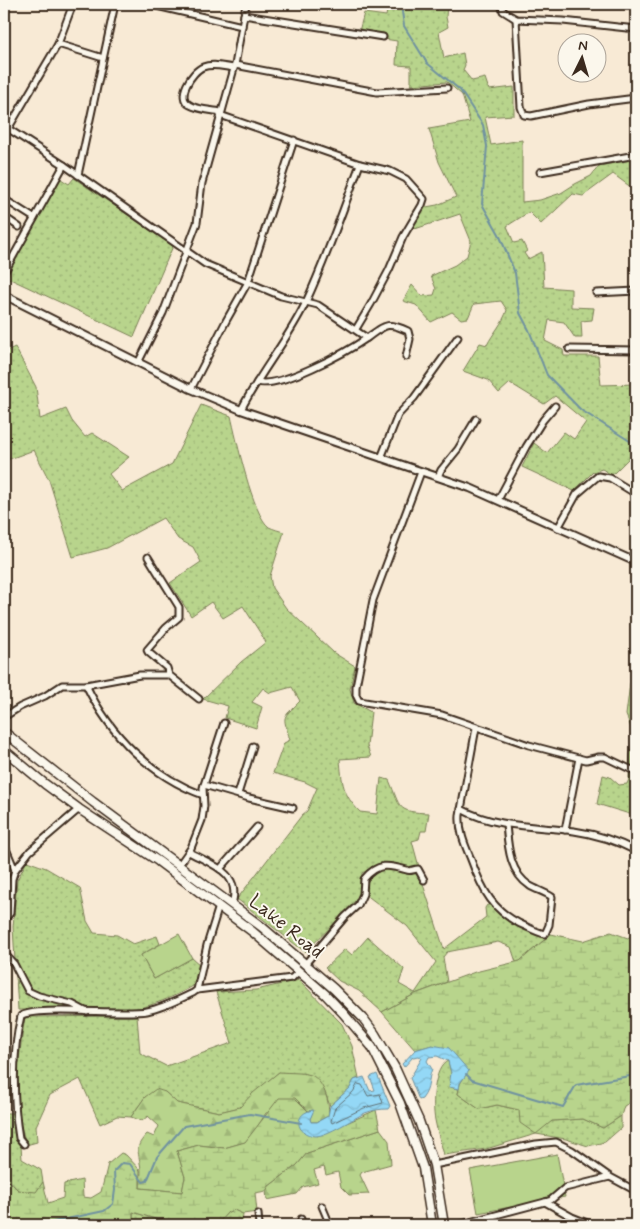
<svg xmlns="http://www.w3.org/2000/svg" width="640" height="1229" viewBox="0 0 640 1229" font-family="Mynerve,sans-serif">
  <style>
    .grass { fill: url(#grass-dots); stroke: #7a7f55 }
    .forest { fill: url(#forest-firs); stroke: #7a7f55 }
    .wetland { fill: url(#wetland-marsh); stroke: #7a7f55 }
    .garden { fill: #b8d48c; stroke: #7a7f55 }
    .water { fill: url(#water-waves); stroke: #7092a0 }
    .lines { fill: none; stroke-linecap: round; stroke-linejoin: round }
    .shore { stroke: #5f7074; stroke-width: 1 }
    .stream { stroke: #7092a0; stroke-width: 2 }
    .minor-casing { stroke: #3b2a1e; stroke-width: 9 }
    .tertiary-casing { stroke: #3b2a1e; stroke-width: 10 }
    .secondary-casing { stroke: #3b2a1e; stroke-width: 11 }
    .minor { stroke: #fbf7ec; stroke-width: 5 }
    .tertiary { stroke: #fbf7ec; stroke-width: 6 }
    .secondary { stroke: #fbf7ec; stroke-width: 8 }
    .labels { text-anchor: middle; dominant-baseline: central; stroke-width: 4; stroke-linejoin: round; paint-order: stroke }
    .street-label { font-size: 20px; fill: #3b2a1e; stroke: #fbf7ec }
  </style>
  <defs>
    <pattern id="grass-dots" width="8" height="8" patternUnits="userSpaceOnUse" patternTransform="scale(1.25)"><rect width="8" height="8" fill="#b8d48c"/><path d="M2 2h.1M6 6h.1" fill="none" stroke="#9fb678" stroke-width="1.8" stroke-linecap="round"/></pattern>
    <pattern id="forest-firs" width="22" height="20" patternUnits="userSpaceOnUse" patternTransform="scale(1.25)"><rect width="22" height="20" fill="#b8d48c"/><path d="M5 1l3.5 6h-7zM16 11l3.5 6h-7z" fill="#9fb678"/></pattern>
    <pattern id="wetland-marsh" width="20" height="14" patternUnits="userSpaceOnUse" patternTransform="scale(1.25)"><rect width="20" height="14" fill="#b8d48c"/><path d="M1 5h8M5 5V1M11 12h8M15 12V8" fill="none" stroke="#9fb678"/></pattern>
    <pattern id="water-waves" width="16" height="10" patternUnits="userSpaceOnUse" patternTransform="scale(1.25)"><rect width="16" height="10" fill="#94d8f6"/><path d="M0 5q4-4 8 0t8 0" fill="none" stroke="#80bad2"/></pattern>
  </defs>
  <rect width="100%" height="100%" fill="#f8ead5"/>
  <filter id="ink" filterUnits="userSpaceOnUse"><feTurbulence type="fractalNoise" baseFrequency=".02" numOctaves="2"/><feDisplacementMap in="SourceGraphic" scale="10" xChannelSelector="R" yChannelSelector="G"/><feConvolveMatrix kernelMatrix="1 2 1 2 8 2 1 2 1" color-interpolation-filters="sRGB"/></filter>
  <g filter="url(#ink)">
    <g class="grass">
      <path d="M383,4H406L407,6L421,4H447L446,17L448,27L439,32L444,58L463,53L465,65L463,70L472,81L485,78L489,90L514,87V115L485,117L491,145L522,140V202L540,200L561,193L575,184L591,176L599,166L636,159V186L632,188L613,174L583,196L573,194L541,224L529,212L507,226L514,243L522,241L527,251L524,253L528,259L542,252L544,287L571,289V307L594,308L592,320L581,321L582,338H575L564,322L549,320L545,341L563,350L564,356H598L601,385L636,384V459L632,455L612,475L602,469L593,472L574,491L522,467L534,443L547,453L564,432L574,439L586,422L555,396L544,404L510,383L499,393L488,380L463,371L480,343L487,345C493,333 503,323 507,310L501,301L474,304L468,318L461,319L452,312L431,322L416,305L403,301L412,285L422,296L434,295L436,289L431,276L455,265L467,256L471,241L460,214L415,229L409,222L415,209L437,205L456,197L439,162L429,129L470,122L462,95L447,82L411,85V66L396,65L397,41L358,35L364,13L386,16L388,6Z"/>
      <path d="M74,178L173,246L134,337L6,277L58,181L61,179L69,184Z"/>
      <path d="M15,347L36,387L40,419L66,409L72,421L85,437L92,433L129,457L109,474L122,491L172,464L201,405L231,416C236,438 253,516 269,527C273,529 280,531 284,532L270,576L272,588L286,608L334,653L355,666L350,689L354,703L371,712L367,746L371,757L340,759C342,782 342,794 360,812L377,814L381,778L389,780C401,808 396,812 429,813L426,831H421L419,839L412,841L419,867L408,869C391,858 378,865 362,873L361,894L339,919L305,952L237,899L302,815L307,811L317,788L305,782L273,773L284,743L290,740C282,713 282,720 300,701L292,687L270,693L263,688L252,702L262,707L256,728L225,718L228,706L203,699L241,662L266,642L243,606L223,618L211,602L191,616L170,583L201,562L193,547L178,539L163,518L107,548L73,557L49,480L34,450L4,461V352Z"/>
      <path d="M630,683L636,686V816L597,804L603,775L610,777L619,785L627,784L629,779L630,755L634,735L626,715Z"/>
      <path d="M27,861L46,868L80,888L87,921L94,933L117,935L133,944L157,936L160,944L141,955L154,979L192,958L200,965L193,986C174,997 152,1006 131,1010H18L13,927L17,880Z"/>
      <path d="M386,867L419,872L444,949L486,917L485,908L487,905C499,904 505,916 512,925L518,921L536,929L551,934L520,961L516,962L511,947L498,942L447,952L443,957L447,982L415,994L382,1012L359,991L339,981L325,968L345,949L352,955L368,937L404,969L399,984L415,993L436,962L407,926L365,894C366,878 373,873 386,867Z"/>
      <path d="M299,980L342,1024L352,1046L359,1078L354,1080L350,1088L330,1106L324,1090L279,1072L254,1093L241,1107L219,1112L177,1103L165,1092L145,1097L131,1117L117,1116L100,1124L80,1079L50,1095L36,1126L37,1142L26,1145C24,1135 20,1125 18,1115C15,1082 20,1049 25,1017L137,1016L140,1053L166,1066L232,1043L216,992L256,990Z"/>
      <path d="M448,1061L451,1073L449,1080L453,1088L459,1089L458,1094L479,1109L497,1105L519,1110L552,1121L583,1119L603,1128L621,1116V1128L605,1142L588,1146L566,1139L536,1134L486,1149L444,1155C441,1143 437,1132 435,1120C432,1106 433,1067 448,1061Z"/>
      <path d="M4,1113H12L21,1147L22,1159L41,1170L43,1182L36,1193L18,1190L7,1178L4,1180Z"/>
      <path d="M234,1210L243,1214L242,1225H216L228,1212Z"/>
      <path d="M133,1212L168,1223L169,1225H133Z"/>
    </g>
    <g class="forest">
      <path d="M279,1072C290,1073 300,1072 311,1075C323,1080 331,1104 328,1116L317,1122H311L310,1119L313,1110L308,1111L304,1106L266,1113L256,1129L246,1142L224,1148L199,1145L177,1151L185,1177L182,1192L140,1188C140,1180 142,1171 140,1163C138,1149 135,1147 147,1134L154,1137L159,1126L148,1116L142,1121L131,1117L145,1097L156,1089L165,1092L177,1103L219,1112L240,1107L253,1093Z"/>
      <path d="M380,1129L389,1141L391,1164L362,1172L360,1175L369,1194L349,1195L341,1187L338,1172L326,1175L324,1167L314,1170L318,1183L303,1187L297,1194L267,1200L266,1191L269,1186L297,1165L307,1153Z"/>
    </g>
    <g class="wetland">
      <path d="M636,931V962L634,965L636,966V1099L624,1106L621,1116L603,1128L583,1119L552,1121L536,1134L520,1123L519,1110L497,1105L479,1109L458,1094L460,1084L468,1071L432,1045L415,1050L382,1012L415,994L475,972L520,961L551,934L583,941L611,932L628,938Z"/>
      <path d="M279,1098H295L308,1111L300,1118L317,1136L376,1110L380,1129L307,1153L297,1165L269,1186L266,1191L255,1193L257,1212L243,1214L234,1210L228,1212L216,1225H169L168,1223L133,1212V1225H4V1180L6,1178L18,1190L36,1192L43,1182L48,1203L63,1198L64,1184L82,1180L83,1197L91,1198L101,1192L108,1164L121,1153L126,1155L140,1170V1188L182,1192L185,1177L177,1151L199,1145L224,1148L245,1142Z"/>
    </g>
    <g class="garden">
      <path d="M179,934L192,958L154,979L141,955Z"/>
      <path d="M557,1154L565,1197L478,1213L470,1170Z"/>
    </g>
    <g class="water">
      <path d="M432,1045L449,1048L469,1071L460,1083L459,1089L449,1087L451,1073L448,1061L437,1056L429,1057L427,1061L432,1069C427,1081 431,1087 422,1099L419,1100L410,1078L422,1058L419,1056L413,1057L404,1067L402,1064L415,1050Z"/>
      <path d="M377,1074L390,1106L388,1109C380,1109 373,1110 365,1113C354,1118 327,1136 316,1136C294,1135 293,1112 314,1110L310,1119L311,1122H317L328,1116L330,1106L350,1088L354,1080L364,1077L370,1091L375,1090L370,1077Z"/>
    </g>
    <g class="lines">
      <path class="shore" d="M358,1084L362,1085L368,1096L380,1094L383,1103L364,1108L332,1123L331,1121L335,1108L353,1092Z"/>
      <g class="stream">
        <path d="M401,4L404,26L427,63L460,90L483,125L487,146L482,204L499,234L515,273L520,313L529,330L547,375L581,410L636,445"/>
        <path d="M466,1074L472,1080L563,1107L576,1085L636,1075"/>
        <path d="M39,1225L104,1211L113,1204L115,1190L114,1171L122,1163L130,1164L143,1182L147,1181L157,1157L184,1126L250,1114L301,1123"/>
      </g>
      <g class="minor-casing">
        <g id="minor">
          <path d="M148,4L242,26"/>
          <path d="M501,4L503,11L516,19L563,21L636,29"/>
          <path d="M244,15L383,37"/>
          <path d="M516,19L521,107L524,115L531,116L589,104L636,98"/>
          <path d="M58,44L103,58"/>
          <path d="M235,65L377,92L447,88"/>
          <path d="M221,112C212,110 198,110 190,105C175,98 192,71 203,67C213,63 224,67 234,68"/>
          <path d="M220,115L360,164L390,171L406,179L424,199L422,205L403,237L389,270L371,304L356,329"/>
          <path d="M4,126L64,165L205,264L281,296L318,305L367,338C385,325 387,321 408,331L410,339L406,357"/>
          <path d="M8,129L58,44L73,4"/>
          <path d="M540,172L636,155"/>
          <path d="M78,175L115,4"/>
          <path d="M4,199L34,218"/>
          <path d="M4,221L9,220L19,227"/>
          <path d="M4,273L64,165"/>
          <path d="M596,293L636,291"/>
          <path d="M569,349L636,350"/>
          <path d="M138,363L163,313L197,223L202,183L235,65L246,4"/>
          <path d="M257,382C279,389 347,352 367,338"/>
          <path d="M191,389L226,321L248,282L294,140"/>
          <path d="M241,410C260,372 288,340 306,302C327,257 343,210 360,164"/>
          <path d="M381,458L398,415L414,398L458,337"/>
          <path d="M421,472L373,600L356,686V695L359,701L442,715L529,745L586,760L599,757H605L630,769L636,770"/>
          <path d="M438,477L441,470L458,449L476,419"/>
          <path d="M498,500L526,447L543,420L555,406"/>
          <path d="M558,528L577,494L598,476L610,478L636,494"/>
          <path d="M148,557L179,607V617L166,628L147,650L148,652L167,668L169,675"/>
          <path d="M86,685C110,735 151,776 203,795"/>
          <path d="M4,717L20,707L45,696L62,685H86L140,675H169L199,699"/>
          <path d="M476,728L460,815C459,831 464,843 470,857C482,890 493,913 527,927C533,930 539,933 545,934L549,925L552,897C545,892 537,890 530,886C509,872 508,846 506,824"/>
          <path d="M204,785L249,798L293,808"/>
          <path d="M238,794L253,746"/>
          <path d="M461,809C496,828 536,826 574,831C595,834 617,841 636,851"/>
          <path d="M565,830L579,758"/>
          <path d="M4,844L15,870L12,879L10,913L4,920"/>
          <path d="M189,852C211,864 242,873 232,904"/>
          <path d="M179,865L191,848L202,820L204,806L203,788L224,723"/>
          <path d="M220,869L257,827"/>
          <path d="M15,870L30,851L79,809"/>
          <path d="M4,953L14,964L28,991L39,996L72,1004L87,1012"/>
          <path d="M306,963L345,917L358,905L363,894L364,879C378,862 389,865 407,870C410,872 414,869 418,869L424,880"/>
          <path d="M197,990L292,978L298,972"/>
          <path d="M4,1059L15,1061"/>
          <path d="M24,1144L19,1138C13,1102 12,1052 21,1016C33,1006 123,1015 147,1011C163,1008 178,1000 193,993L197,990L207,945L219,906"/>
          <path d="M434,1165L536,1144L556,1142L572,1150L610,1177L636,1191"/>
          <path d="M545,1202L572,1217L592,1225"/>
          <path d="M322,1206L330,1225"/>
          <path d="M258,1214L259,1225"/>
          <path d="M301,1219L302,1225"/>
          <path d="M458,1225L545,1202L551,1200L565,1188L610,1177"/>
        </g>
      </g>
      <g class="tertiary-casing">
        <path id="tertiary" d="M4,295L191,389L241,410L470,488L636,562"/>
      </g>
      <g class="secondary-casing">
        <g id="secondary">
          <path d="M4,732L93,802L262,927L334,989L363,1018L375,1034L395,1068L419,1121L434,1165L444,1225"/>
          <path d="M4,750L45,784L79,809L158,861L253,932L325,994L343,1013L372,1047L400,1103L423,1168L432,1225"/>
        </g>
      </g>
      <use href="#minor" class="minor"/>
      <use href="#tertiary" class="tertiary"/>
      <use href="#secondary" class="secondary"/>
    </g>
  </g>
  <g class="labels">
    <g class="street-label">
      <text transform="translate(286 927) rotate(39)">Lake Road</text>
    </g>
  </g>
  <rect width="640" height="1229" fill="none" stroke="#fbf7ec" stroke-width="20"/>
  <rect x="10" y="10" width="620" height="1209" fill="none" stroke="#3b2a1e" stroke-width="2" filter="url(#ink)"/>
  <g transform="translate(582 58) rotate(5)"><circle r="24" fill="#fbf7ec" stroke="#aea59a"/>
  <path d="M0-4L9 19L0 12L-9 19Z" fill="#3b2a1e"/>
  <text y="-8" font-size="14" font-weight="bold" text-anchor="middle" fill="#3b2a1e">N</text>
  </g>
</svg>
